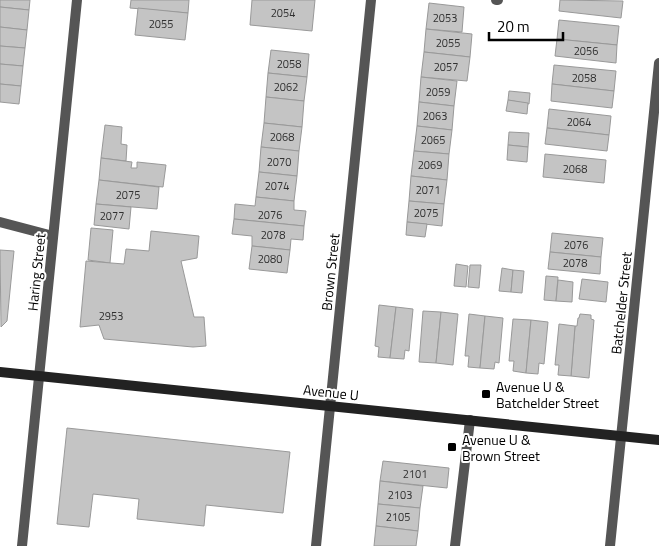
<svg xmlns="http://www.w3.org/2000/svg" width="659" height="546" viewBox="0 0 659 546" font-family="'Titillium Web',sans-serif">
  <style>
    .building { fill: #c4c4c4; stroke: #999 }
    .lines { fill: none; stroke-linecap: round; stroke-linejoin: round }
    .lane { stroke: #555; stroke-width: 10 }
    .street { stroke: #555; stroke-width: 10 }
    .secondary { stroke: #222; stroke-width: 10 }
    .poi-dot { fill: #000; stroke: #fff; stroke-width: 2 }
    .labels { text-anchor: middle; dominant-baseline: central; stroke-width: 4; stroke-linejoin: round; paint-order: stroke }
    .number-label { font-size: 11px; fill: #313131 }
    .street-label { font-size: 14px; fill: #000; stroke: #fff }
    .poi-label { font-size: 14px; fill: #000; stroke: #fff; text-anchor: start }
  </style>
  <rect width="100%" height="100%" fill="#fff"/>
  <g class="building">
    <path d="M0,0H30L29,10L0,7Z"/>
    <path d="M131,0H189L188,13L130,8Z"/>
    <path d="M252,0H315L312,31L250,25Z"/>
    <path d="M560,0L623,1L621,18L559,11Z"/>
    <path d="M429,3L464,7L462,32L426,29Z"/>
    <path d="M0,7L29,10L27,30L0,27Z"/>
    <path d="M138,8L188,13L185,40L135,35Z"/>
    <path d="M559,20L619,26L617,45L557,39Z"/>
    <path d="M0,27L27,30L25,48L0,46Z"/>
    <path d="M426,29L472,34L470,57L424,52Z"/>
    <path d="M557,39L617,45L616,63L555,56Z"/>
    <path d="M0,46L25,48L23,66L0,64Z"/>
    <path d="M271,50L309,54L307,77L268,73Z"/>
    <path d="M424,52L470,57L467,81L421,77Z"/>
    <path d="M0,64L23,66L21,86L0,84Z"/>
    <path d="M554,65L616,71L614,91L552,84Z"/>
    <path d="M268,73L307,77L304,101L266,97Z"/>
    <path d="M421,77L457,81L454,106L419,102Z"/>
    <path d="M0,84L21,86L19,104L0,102Z"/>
    <path d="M552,84L614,91L612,108L551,101Z"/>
    <path d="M509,91L530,93L529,104L508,100Z"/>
    <path d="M266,97L304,101L302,127L264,123Z"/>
    <path d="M508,100L528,103L527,114L506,111Z"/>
    <path d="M419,102L454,106L452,130L417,126Z"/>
    <path d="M549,109L611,116L609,135L547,128Z"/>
    <path d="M264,123L302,127L299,151L261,147Z"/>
    <path d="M105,125L122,127L121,144L127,145L126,161L101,158Z"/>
    <path d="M417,126L452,130L449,154L414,151Z"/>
    <path d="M547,128L609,135L607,151L545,144Z"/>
    <path d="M509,132L529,133L528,147L508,145Z"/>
    <path d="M508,145L528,147L527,162L507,160Z"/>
    <path d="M261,147L299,151L297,176L259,172Z"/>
    <path d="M414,151L449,154L447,180L411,176Z"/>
    <path d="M545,154L606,160L604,183L543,177Z"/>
    <path d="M101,158L132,162L131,168H137V162L166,165L163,187L99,180Z"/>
    <path d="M259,172L297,176L294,201L256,197Z"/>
    <path d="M411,176L447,180L444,204L409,201Z"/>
    <path d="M99,180L159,187L157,209L96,204Z"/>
    <path d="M256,197L294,201V210L306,211L304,226L234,219L235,204L255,206Z"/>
    <path d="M409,201L444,204L442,226L407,222Z"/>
    <path d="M96,204L131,207L129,229L94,225Z"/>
    <path d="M234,219L304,226L303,240L291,239L290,250L252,246V236L232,234Z"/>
    <path d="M407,222L427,224L425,237L406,235Z"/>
    <path d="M91,228L113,230L110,263L88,260Z"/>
    <path d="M151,231L199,236L197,258L181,261L194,317H204L206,346L193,347L104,339L99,325L80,327L86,261L124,264L126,249L149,251Z"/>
    <path d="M552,233L603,238L601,257L550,252Z"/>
    <path d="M252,246L290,250L287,273L249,269Z"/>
    <path d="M0,250L14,251L7,321L1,327Z"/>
    <path d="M550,252L601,257L600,274L548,269Z"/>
    <path d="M456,264L468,266L466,287L454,286Z"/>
    <path d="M470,265H481L479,288L468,287Z"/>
    <path d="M502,268L513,270L511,292L499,291Z"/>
    <path d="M513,270L524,271L522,293L511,292Z"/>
    <path d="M546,276L558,277L556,301L544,300Z"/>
    <path d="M582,279L608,282L606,302L579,299Z"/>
    <path d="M558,280L573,282L572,302L556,301Z"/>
    <path d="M379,305L396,307L390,358L378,357L379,347L375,346Z"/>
    <path d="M396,307L413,309L409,351L405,350L404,359L390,358Z"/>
    <path d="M423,311L441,312L436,363L419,362Z"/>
    <path d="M441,312L458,314L453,365L436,363Z"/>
    <path d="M469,314L485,316L480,368L468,367L469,356H465Z"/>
    <path d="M580,314L591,315V319L594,320L589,378L571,376L575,326H577L578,318H579Z"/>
    <path d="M485,316L503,318L499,363L495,362L494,369L480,368Z"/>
    <path d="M513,319L531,320L526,373L513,371L514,361H509Z"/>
    <path d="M531,320L548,322L544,364L539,363L538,374L526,373Z"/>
    <path d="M559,324L575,326L571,376L558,375L559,365H555Z"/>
    <path d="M67,428L290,452L283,513L206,505L204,526L137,519L139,499L93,494L89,527L57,524Z"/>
    <path d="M383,461L449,468L447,488L380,481Z"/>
    <path d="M380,481L423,486L420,508L378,504Z"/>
    <path d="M378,504L420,508L418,531L376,526Z"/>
    <path d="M376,526L418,531L416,546H374Z"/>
  </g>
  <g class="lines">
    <g class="lane">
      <path d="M496,0H498"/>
      <path d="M0,222L53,236"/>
      <path d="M455,546L470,420"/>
    </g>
    <g class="street">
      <path d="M22,546L77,0"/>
      <path d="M316,546L371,0"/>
      <path d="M610,546L659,63"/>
    </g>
    <path class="secondary" d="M0,372L659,440"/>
  </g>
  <g class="poi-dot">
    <rect x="481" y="389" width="10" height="10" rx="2.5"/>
    <rect x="447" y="442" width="10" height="10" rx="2.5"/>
  </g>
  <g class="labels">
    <g class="number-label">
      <text x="283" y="13">2054</text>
      <text x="445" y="18">2053</text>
      <text x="161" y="24">2055</text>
      <text x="448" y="43">2055</text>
      <text x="586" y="51">2056</text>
      <text x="289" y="64">2058</text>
      <text x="446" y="67">2057</text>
      <text x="584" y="78">2058</text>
      <text x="286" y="87">2062</text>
      <text x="438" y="92">2059</text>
      <text x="435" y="116">2063</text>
      <text x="579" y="122">2064</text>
      <text x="282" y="137">2068</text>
      <text x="433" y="140">2065</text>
      <text x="279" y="162">2070</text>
      <text x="430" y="165">2069</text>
      <text x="575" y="169">2068</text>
      <text x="277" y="186">2074</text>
      <text x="428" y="190">2071</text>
      <text x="128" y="195">2075</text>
      <text x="426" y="213">2075</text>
      <text x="270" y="215">2076</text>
      <text x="112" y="216">2077</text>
      <text x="273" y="235">2078</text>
      <text x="576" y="245">2076</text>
      <text x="270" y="259">2080</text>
      <text x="575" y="263">2078</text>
      <text x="111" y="316">2953</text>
      <text x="415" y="474">2101</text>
      <text x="400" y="495">2103</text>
      <text x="398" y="517">2105</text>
    </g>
    <g class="street-label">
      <text transform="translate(36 272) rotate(-84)">Haring Street</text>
      <text transform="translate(330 272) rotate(-84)">Brown Street</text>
      <text transform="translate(621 303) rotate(-84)">Batchelder Street</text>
      <text transform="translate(331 392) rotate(6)">Avenue U</text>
    </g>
    <g class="poi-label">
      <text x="496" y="386">Avenue U &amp;<tspan x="496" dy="16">Batchelder Street</tspan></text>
      <text x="462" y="439">Avenue U &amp;<tspan x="462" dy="16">Brown Street</tspan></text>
    </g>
  </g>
  <path d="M489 32v8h74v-8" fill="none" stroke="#000000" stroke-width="2.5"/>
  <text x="497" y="32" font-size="15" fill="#000000" stroke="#ffffff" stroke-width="4" paint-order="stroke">20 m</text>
</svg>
